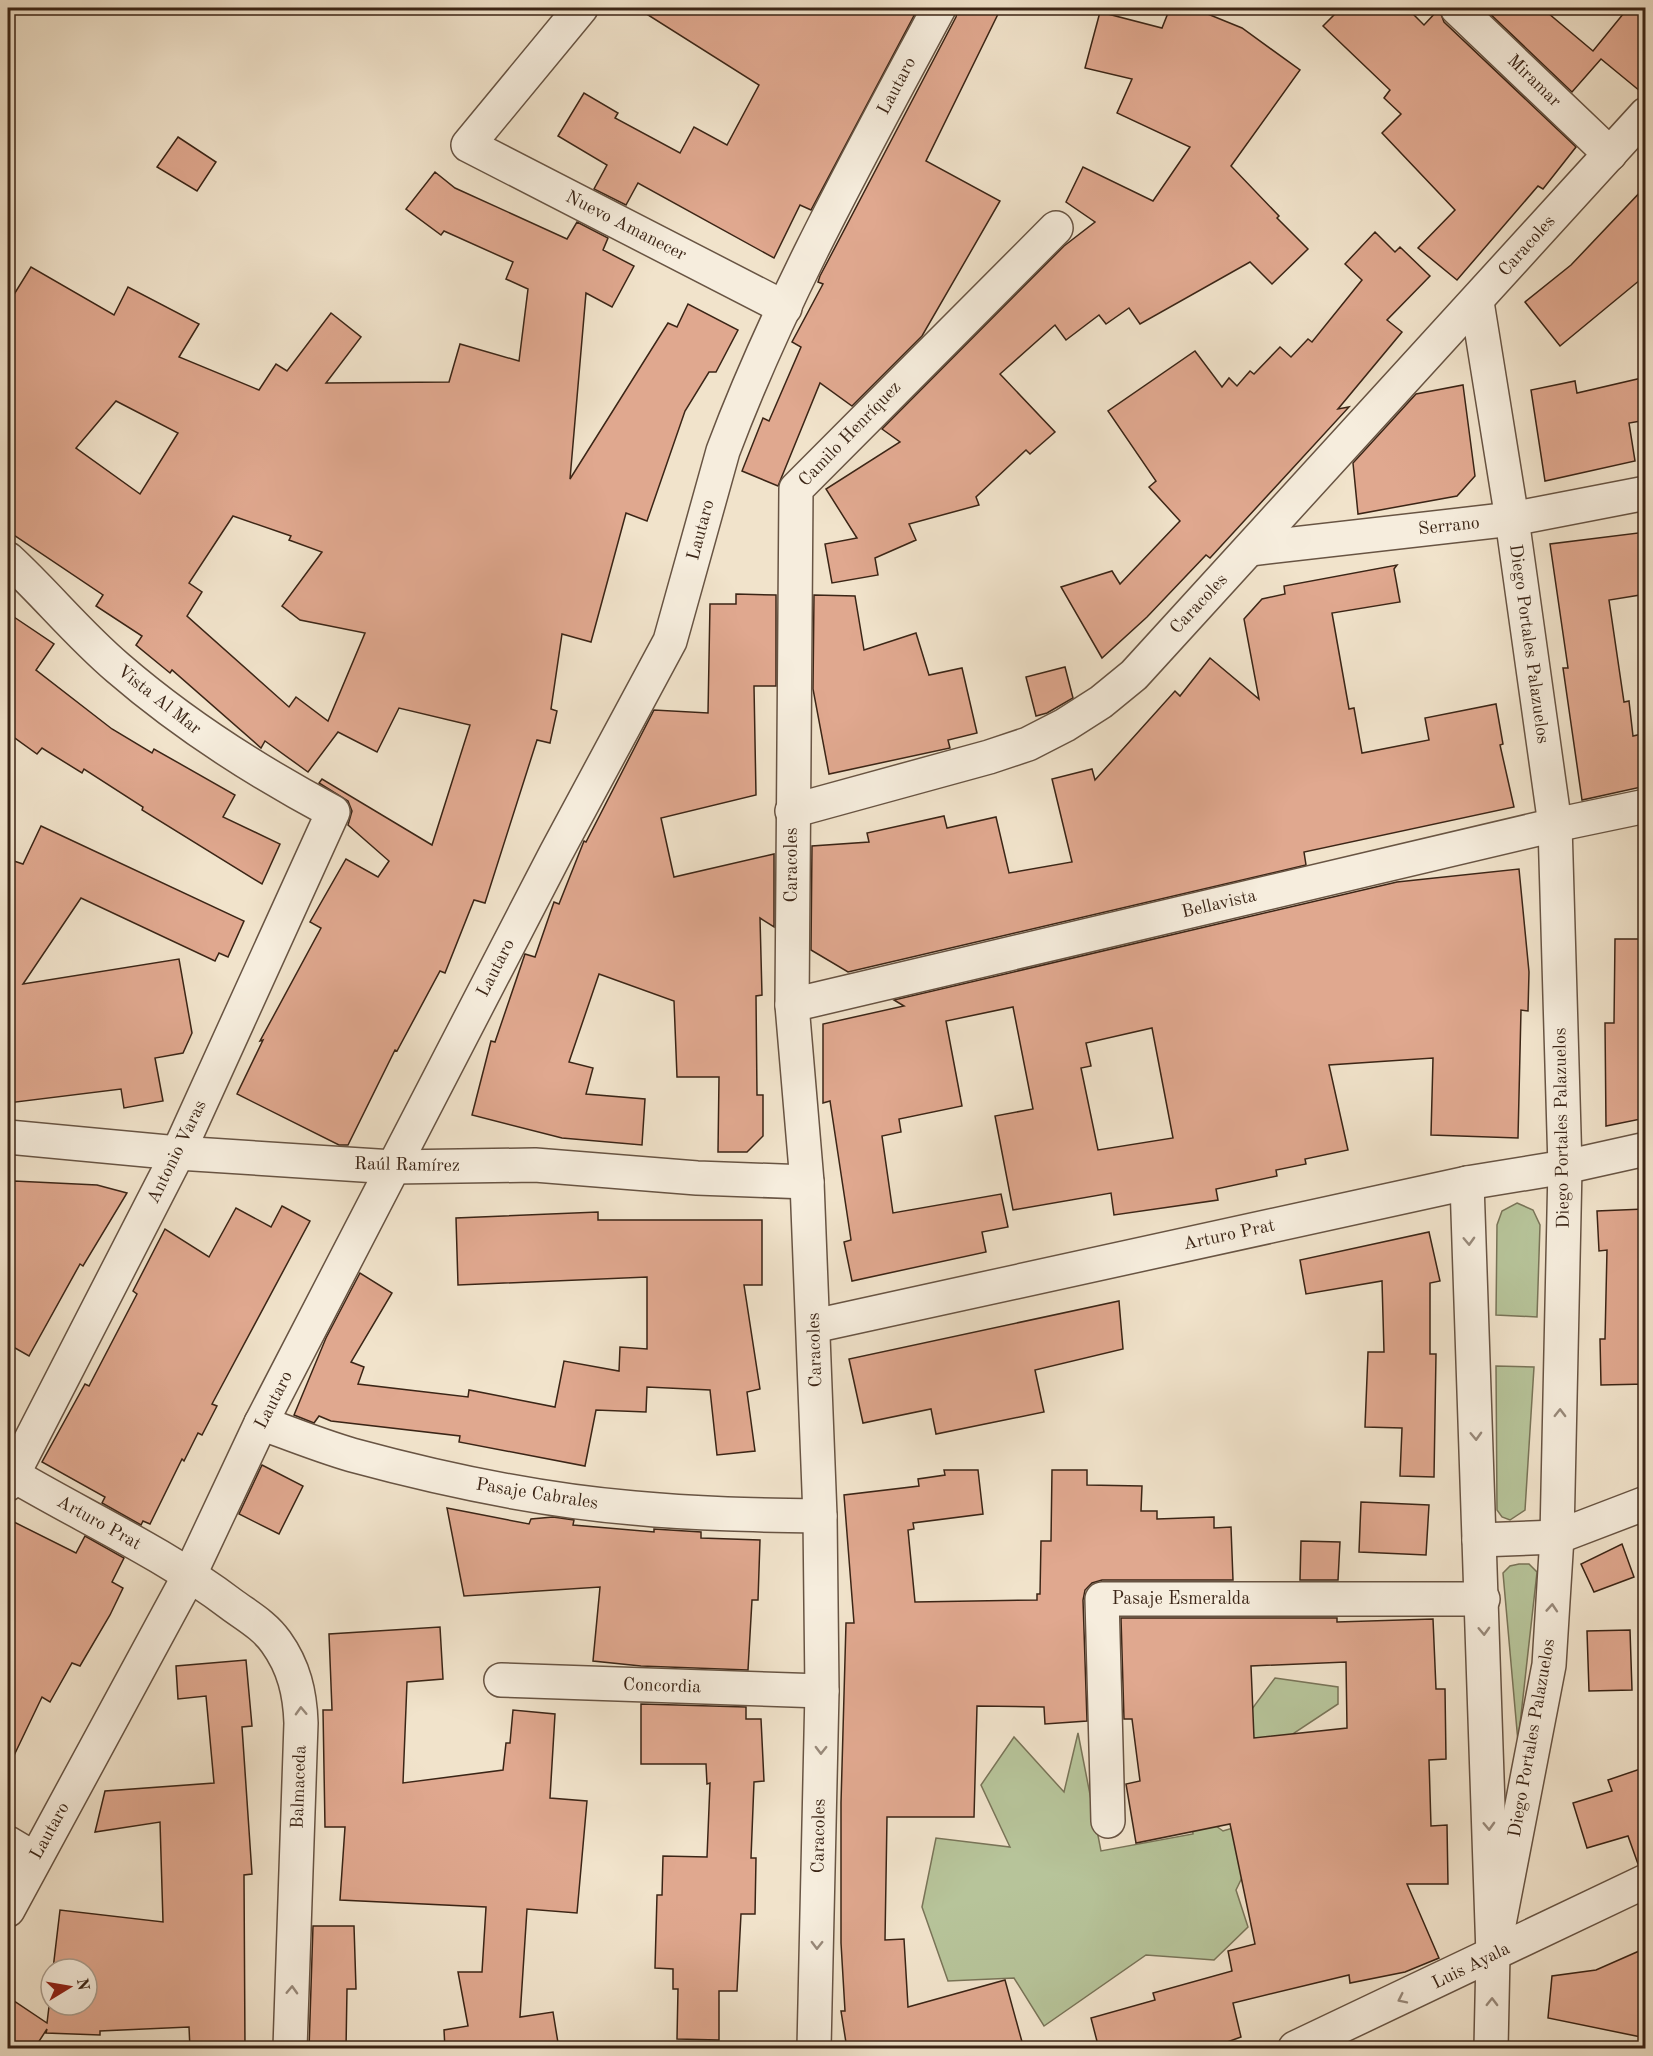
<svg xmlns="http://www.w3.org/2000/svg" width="1653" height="2056" viewBox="0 0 1653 2056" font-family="'Old Standard TT',serif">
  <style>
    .green { fill: #b7c49a; stroke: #797458; stroke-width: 1.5 }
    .building { fill: #e0a88f; stroke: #3b2516; stroke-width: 1.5; fill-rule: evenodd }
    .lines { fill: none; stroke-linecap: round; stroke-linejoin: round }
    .minor-casing { stroke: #685443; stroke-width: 36 }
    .minor { stroke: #f6eddd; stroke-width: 33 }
    .oneway { stroke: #98897a }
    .labels { text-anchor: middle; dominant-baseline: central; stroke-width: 4.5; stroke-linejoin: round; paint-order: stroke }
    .street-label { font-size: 18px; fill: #3b2516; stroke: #f6eddd }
  </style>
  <rect width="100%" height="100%" fill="#f1e3cb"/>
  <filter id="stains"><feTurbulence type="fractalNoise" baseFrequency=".00333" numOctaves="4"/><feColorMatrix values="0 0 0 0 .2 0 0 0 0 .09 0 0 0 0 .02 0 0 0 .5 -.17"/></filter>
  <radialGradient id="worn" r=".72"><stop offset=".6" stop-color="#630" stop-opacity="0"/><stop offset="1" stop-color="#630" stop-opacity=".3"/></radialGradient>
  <g class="green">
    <path d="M1517,1203L1533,1210L1540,1225L1537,1317L1496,1315L1497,1225L1502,1211Z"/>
    <path d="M1496,1366L1534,1367L1525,1510L1510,1520L1502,1517L1497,1510Z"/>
    <path d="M1519,1564H1529L1537,1572L1518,1742L1503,1573L1510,1566Z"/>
    <path d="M1275,1678L1338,1687V1704L1294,1733L1300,1766L1328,1787L1367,1786L1368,1839L1292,1846L1299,1901L1281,1909L1251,1859L1236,1890L1248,1927L1214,1960L1146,1955L1044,2026L1014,1978L948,1981L922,1907L936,1838L1010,1847L981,1785L1014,1737L1064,1792L1078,1733L1101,1851L1193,1834L1191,1808L1223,1831L1286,1812L1243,1721Z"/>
  </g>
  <g class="building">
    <path d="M637,8H918L811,210L800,205L774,258L638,183L626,205L594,189L607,165L558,136L584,93L618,113L615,118L680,153L694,127L727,145L759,85Z"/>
    <path d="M958,8H1001L926,161L1000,201L922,336L852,406L820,383L778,486L742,471L763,418L769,421L801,347L792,342L823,284L818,282L820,276L956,17Z"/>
    <path d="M1170,8H1193L1242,28L1300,70L1231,166L1279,216L1277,218L1308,249L1272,284L1250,262L1140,324L1129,308L1106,324L1099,315L1066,340L1055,325L1000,374L1055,432L1030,454L1026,450L976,497L979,505L909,524L916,540L875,558L878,575L832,583L825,544L857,538L826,489L900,442L882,429L1064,246L1095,222L1066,202L1083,167L1153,201L1190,147L1117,113L1132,79L1085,68L1100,12L1162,28Z"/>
    <path d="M1341,8H1407L1424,25L1439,9L1444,22L1576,147L1543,189L1538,186L1457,280L1418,248L1455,210L1382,133L1401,114L1384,98L1390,90L1323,26Z"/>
    <path d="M1484,8H1542L1593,51L1628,8H1646V96L1601,59L1572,92Z"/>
    <path d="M178,137L216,162L197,191L157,167Z"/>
    <path d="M435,172L455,188L567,239L577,222L608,238L603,250L634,266L612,307L586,293L570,479L668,323L677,327L688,304L738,330L716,372H709L685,411L647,521L626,513L591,642L562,634L551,709L557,711L550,743L537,740L485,903L474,900L445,973L440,971L397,1051L395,1050L348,1145H339L237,1094L263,1040L260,1041L321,928L310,922L346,859L378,877L389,861L348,825L352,811L348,801L319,783L322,779L432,845L470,725L399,708L377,752L338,732L308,772L265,741L261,748L172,670L170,673L136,645L142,636L96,606L103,595L8,531V304L31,267L114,315L128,287L199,324L179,357L259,390L276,364L287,371L331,313L361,337L326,383L449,382L460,344L519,361L528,289L506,279L513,262L444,231L441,235L406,209ZM116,401L178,433L140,494L76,448ZM233,516L291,536L289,540L322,552L282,606L300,620L365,633L328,721L296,697L289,707L187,616L202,592L189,583Z"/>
    <path d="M1646,186V275L1560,346L1525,302L1571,265Z"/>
    <path d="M1375,232L1395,252L1400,247L1430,276L1387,320L1402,332L1338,409L1349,407L1210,558L1206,555L1147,617L1102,658L1061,587L1112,571L1120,584L1180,521L1149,487L1156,481L1108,411L1195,351L1222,387L1229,378L1237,386L1250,371L1254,374L1280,347L1291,357L1308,339L1312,342L1362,280L1345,264Z"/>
    <path d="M1646,377V420L1629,423L1635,461L1545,481L1531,390L1575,381L1577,393Z"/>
    <path d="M1463,385L1475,476L1457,496L1358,514L1353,463L1416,394Z"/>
    <path d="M1646,532V594L1609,600L1624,702L1629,701L1633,736L1646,733V786L1582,800L1563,668H1568L1550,544Z"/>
    <path d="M1397,565L1394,569L1400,602L1332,613L1349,709L1354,708L1362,753L1429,740L1425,718L1496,704L1503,744L1500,745L1514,807L1304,852L1306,865L848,972L811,950L812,846L869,842L867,833L944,816L947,828L996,817L1009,873L1072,862L1052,779L1092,769L1095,780L1175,691L1180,696L1210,658L1259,699L1244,619L1262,599L1285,594L1284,586Z"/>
    <path d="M736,594L776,595V686H754L756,795L661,818L674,877L774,854V927L760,918L762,995L756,996L757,1095H763V1136L747,1152H718L719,1077H677L674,1001L599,974L569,1062L593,1068L586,1094L645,1099L642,1145L562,1138L472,1115L491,1041L495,1042L525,954L535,957L554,902L559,904L584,841L586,842L654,710L708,713L710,604H736Z"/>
    <path d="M814,595L855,596L864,650L916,633L929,675L962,668L977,733L948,740L950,748L829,774L813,689Z"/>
    <path d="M8,613L54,644L36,670L112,729L152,753L154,749L235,795L223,817L280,844L262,884L142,810L143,807L84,769L82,773L42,748L37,754L8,733Z"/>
    <path d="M1065,667L1073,698L1047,713L1036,716L1026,677Z"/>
    <path d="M41,826L244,921L228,957L219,953L215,961L81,898L23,984L179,959L192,1033L183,1053L155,1058L163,1101L124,1108L121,1089L8,1103V859L23,864Z"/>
    <path d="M1519,869L1529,972L1528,1011L1521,1010L1518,1138L1431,1135L1433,1058L1329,1065L1348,1150L1305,1159L1306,1164L1276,1170L1277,1176L1216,1189L1218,1200L1114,1215L1111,1193L1013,1210L995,1116L1033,1109L1013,1007L946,1021L962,1106L899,1119L901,1132L882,1136L893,1213L1001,1194L1008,1227L982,1232L986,1252L852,1281L844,1242L851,1240L830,1101L823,1103V1024L904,1006L894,1000L1397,882ZM1152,1028L1173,1138L1098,1150L1081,1068L1091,1066L1086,1043Z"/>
    <path d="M1615,939H1646V1118L1606,1126L1605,1023H1614Z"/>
    <path d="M14,1181L97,1185L127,1193L83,1266L80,1264L29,1356L8,1344V1183L13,1184Z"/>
    <path d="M282,1206L310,1221L212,1404L217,1406L202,1435L198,1433L184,1461L182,1459L150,1524L143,1521L141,1525L102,1503L105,1497L42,1462L85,1384L89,1386L137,1294L133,1291L165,1229L209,1257L236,1208L271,1227Z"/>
    <path d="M1644,1209L1646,1384L1601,1385L1600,1339H1605L1607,1250L1599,1251L1597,1211Z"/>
    <path d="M598,1212V1220H762V1285H744L760,1389L747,1392L755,1451L717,1455L710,1390L647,1387L646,1412L596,1410L585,1466L459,1442L460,1436L331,1421L319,1416L314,1423L294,1415L326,1338L360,1273L392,1293L351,1362L364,1367L358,1384L468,1397L469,1390L555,1407L564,1361L619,1371L620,1347L647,1349V1277L458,1285L456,1218Z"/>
    <path d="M1429,1232L1440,1281L1430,1283V1354H1436L1434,1477L1400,1476L1402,1428L1365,1427L1368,1352H1384L1382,1281L1306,1294L1300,1260Z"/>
    <path d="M1119,1301L1123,1349L1035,1370L1044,1412L936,1434L931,1409L863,1423L849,1359Z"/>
    <path d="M262,1465L303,1486L279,1534L239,1514Z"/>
    <path d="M944,1470H978L983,1514L913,1523L914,1529L908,1530L915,1602L1037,1600V1594H1040L1041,1541H1051L1052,1470H1087V1485L1142,1486L1141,1511H1157V1519L1214,1517V1528L1231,1527L1233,1580H1102L1092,1583L1085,1590L1083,1600L1087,1721L1045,1724L1044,1707L977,1706L974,1817H887L885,1940L904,1939L908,2007L1005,1980L1024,2049H847L841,2011H845L841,1943V1803L846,1623H854L844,1495L919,1486L918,1479L945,1475Z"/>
    <path d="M1361,1502L1429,1505L1426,1555L1359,1552Z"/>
    <path d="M447,1508L529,1524L531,1519L553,1517L574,1520L573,1525L654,1532V1529L701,1532V1538L760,1540L758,1600H752L748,1670L641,1666L593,1661L600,1587L464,1596Z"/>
    <path d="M8,1519L76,1553L85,1536L124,1558L112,1582L123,1588L110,1615L80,1666L72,1663L50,1702L42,1697L8,1768Z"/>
    <path d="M1301,1541L1340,1542L1338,1580H1300Z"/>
    <path d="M1622,1544L1634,1577L1594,1592L1581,1564Z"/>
    <path d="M1121,1618H1337V1622L1433,1619L1436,1689H1445L1446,1759L1429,1760L1431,1826L1447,1825L1448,1884H1407L1439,1958L1405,1972L1350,1983L1349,1975L1233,2003L1241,2037L1208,2049H1099L1091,2018L1155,2000L1153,1993L1232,1971L1228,1951L1255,1944L1230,1824L1136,1843L1126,1784L1140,1781L1132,1719H1124ZM1346,1662L1347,1728L1254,1738L1251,1666Z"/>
    <path d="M440,1627L443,1679L407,1682L403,1783L503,1770L506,1743H510L513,1710L555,1714L550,1798L587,1801L577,1913L527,1909L520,2017L553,2012L559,2049H445L444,2030L468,2026L458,1972H482L486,1907L340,1900L345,1827H325L323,1710H332L329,1634Z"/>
    <path d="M1630,1630L1632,1690L1589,1691L1587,1631Z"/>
    <path d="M246,1660L252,1726L242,1727L252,1874L244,1875L245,2049H190L189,2027L100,2031V2035L46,2033L47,2029L34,2049H8V1997L47,2023L51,1990V2005H87V1969H53L60,1910L163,1922L160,1822L95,1832L105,1791L214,1783L206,1696L178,1699L176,1666Z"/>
    <path d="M641,1704L746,1707V1719H761L764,1781L754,1782L751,1858H756L755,1914H741L737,1991H719V2040L677,2039L678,1989H673V1969L655,1968L657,1895H662L663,1856L707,1857L710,1783L707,1784L706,1764H641Z"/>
    <path d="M1646,1767V1863L1638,1864L1628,1836L1587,1848L1573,1803L1612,1791L1608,1780Z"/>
    <path d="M313,1926H354L356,1989H347L346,2049H309Z"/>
    <path d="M1646,1948V2038L1548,2018L1552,1976L1596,1970Z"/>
  </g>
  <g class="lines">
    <g class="minor-casing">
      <g id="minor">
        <path d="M581,8L468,145L785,308"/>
        <path d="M1457,8L1610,154"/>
        <path d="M1477,302L1512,519L1555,825L1565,1167L1557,1537L1549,1665L1493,1955"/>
        <path d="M1250,549L1512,519L1646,493"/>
        <path d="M8,559C46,594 78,634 118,668C184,725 256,771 333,812L178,1153L8,1484"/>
        <path d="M792,811L989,757L1028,744L1065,725L1101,702L1134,675L1646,114"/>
        <path d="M792,1005L1555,825L1646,806"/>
        <path d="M8,1137L178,1153L393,1167L535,1165L697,1178L807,1182"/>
        <path d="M1467,1183L1493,1955L1491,2048"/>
        <path d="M814,1326L1467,1183L1565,1167L1646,1149"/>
        <path d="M261,1423C291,1434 321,1446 352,1455C444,1480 538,1500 634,1508C696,1514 758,1515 820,1516"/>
        <path d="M8,1472C82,1516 162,1552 231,1604C247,1616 264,1625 276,1642C294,1667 300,1693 301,1723L290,2048"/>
        <path d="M1479,1540L1557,1537L1646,1503"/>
        <path d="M501,1680L822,1691"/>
        <path d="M1108,1821L1102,1599H1483"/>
        <path d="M8,1843L35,1859"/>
        <path d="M8,1910L190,1574L261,1423L556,853L670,641L723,451C780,299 863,150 939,8"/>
        <path d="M814,2048L822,1691L820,1516L807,1182L792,1005L796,489L1056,228"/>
        <path d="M1295,2048L1646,1881"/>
      </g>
    </g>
    <use href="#minor" class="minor"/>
  </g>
  <defs><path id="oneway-chevron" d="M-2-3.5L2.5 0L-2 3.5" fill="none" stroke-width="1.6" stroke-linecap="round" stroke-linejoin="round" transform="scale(1.5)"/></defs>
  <g class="oneway">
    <use href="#oneway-chevron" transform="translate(1469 1241) rotate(88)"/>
    <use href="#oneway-chevron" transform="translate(1560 1413) rotate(-89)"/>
    <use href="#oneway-chevron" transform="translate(1476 1436) rotate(88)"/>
    <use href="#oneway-chevron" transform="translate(1552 1608) rotate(-86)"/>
    <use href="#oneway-chevron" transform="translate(1484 1631) rotate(88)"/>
    <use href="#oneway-chevron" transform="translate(301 1711) rotate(-92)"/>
    <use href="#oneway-chevron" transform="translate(821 1750) rotate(91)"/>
    <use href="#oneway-chevron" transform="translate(1489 1826) rotate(88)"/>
    <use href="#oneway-chevron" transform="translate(817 1945) rotate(91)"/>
    <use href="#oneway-chevron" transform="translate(292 1990) rotate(-88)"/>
    <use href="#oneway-chevron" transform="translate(1402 1999) rotate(154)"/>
    <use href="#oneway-chevron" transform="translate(1492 2002) rotate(-89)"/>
  </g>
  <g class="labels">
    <g class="street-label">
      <text transform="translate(1534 81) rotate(44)">Miramar</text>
      <text transform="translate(897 86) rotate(-62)">Lautaro</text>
      <text transform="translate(626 226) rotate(27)">Nuevo Amanecer</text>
      <text transform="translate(1527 246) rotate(-48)">Caracoles</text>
      <text transform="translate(850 434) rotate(-46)">Camilo Henríquez</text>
      <text transform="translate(1449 526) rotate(-6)">Serrano</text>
      <text transform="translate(701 530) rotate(-75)">Lautaro</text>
      <text transform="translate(1199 604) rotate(-47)">Caracoles</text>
      <text transform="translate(1529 644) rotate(82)">Diego Portales Palazuelos</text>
      <text transform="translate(159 700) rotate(38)">Vista Al Mar</text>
      <text transform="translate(792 865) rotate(-90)">Caracoles</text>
      <text transform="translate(1219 904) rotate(-13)">Bellavista</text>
      <text transform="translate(496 968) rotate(-63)">Lautaro</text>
      <text transform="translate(1562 1128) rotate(-91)">Diego Portales Palazuelos</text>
      <text transform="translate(177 1152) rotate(-64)">Antonio Varas</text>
      <text transform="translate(407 1165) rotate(1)">Raúl Ramírez</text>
      <text transform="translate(1229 1235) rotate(-12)">Arturo Prat</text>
      <text transform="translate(815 1350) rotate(-92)">Caracoles</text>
      <text transform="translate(274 1400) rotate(-63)">Lautaro</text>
      <text transform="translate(537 1494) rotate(9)">Pasaje Cabrales</text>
      <text transform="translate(99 1523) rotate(29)">Arturo Prat</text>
      <text x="1181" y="1599">Pasaje Esmeralda</text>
      <text transform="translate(662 1686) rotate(2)">Concordia</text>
      <text transform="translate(1532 1738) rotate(-80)">Diego Portales Palazuelos</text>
      <text transform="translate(299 1787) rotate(-88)">Balmaceda</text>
      <text transform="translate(50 1831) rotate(-61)">Lautaro</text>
      <text transform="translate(819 1836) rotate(-89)">Caracoles</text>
      <text transform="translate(1471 1966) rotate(-26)">Luis Ayala</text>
    </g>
  </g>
  <rect width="1653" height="2056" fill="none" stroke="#f1e3cb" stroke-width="30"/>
  <rect x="9" y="9" width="1635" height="2038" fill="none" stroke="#3b2516" stroke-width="3"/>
  <rect x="15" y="15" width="1623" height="2026" fill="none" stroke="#3b2516" stroke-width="1.5"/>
  <g transform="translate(69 1987) rotate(79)"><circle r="28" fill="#f6eddd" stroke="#ab9d8d" stroke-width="1.5"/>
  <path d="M0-4.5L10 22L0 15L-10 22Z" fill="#8f2418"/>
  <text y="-9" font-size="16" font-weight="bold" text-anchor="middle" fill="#3b2516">N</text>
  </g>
  <rect width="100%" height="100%" filter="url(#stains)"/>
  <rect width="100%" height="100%" fill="url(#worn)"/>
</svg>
